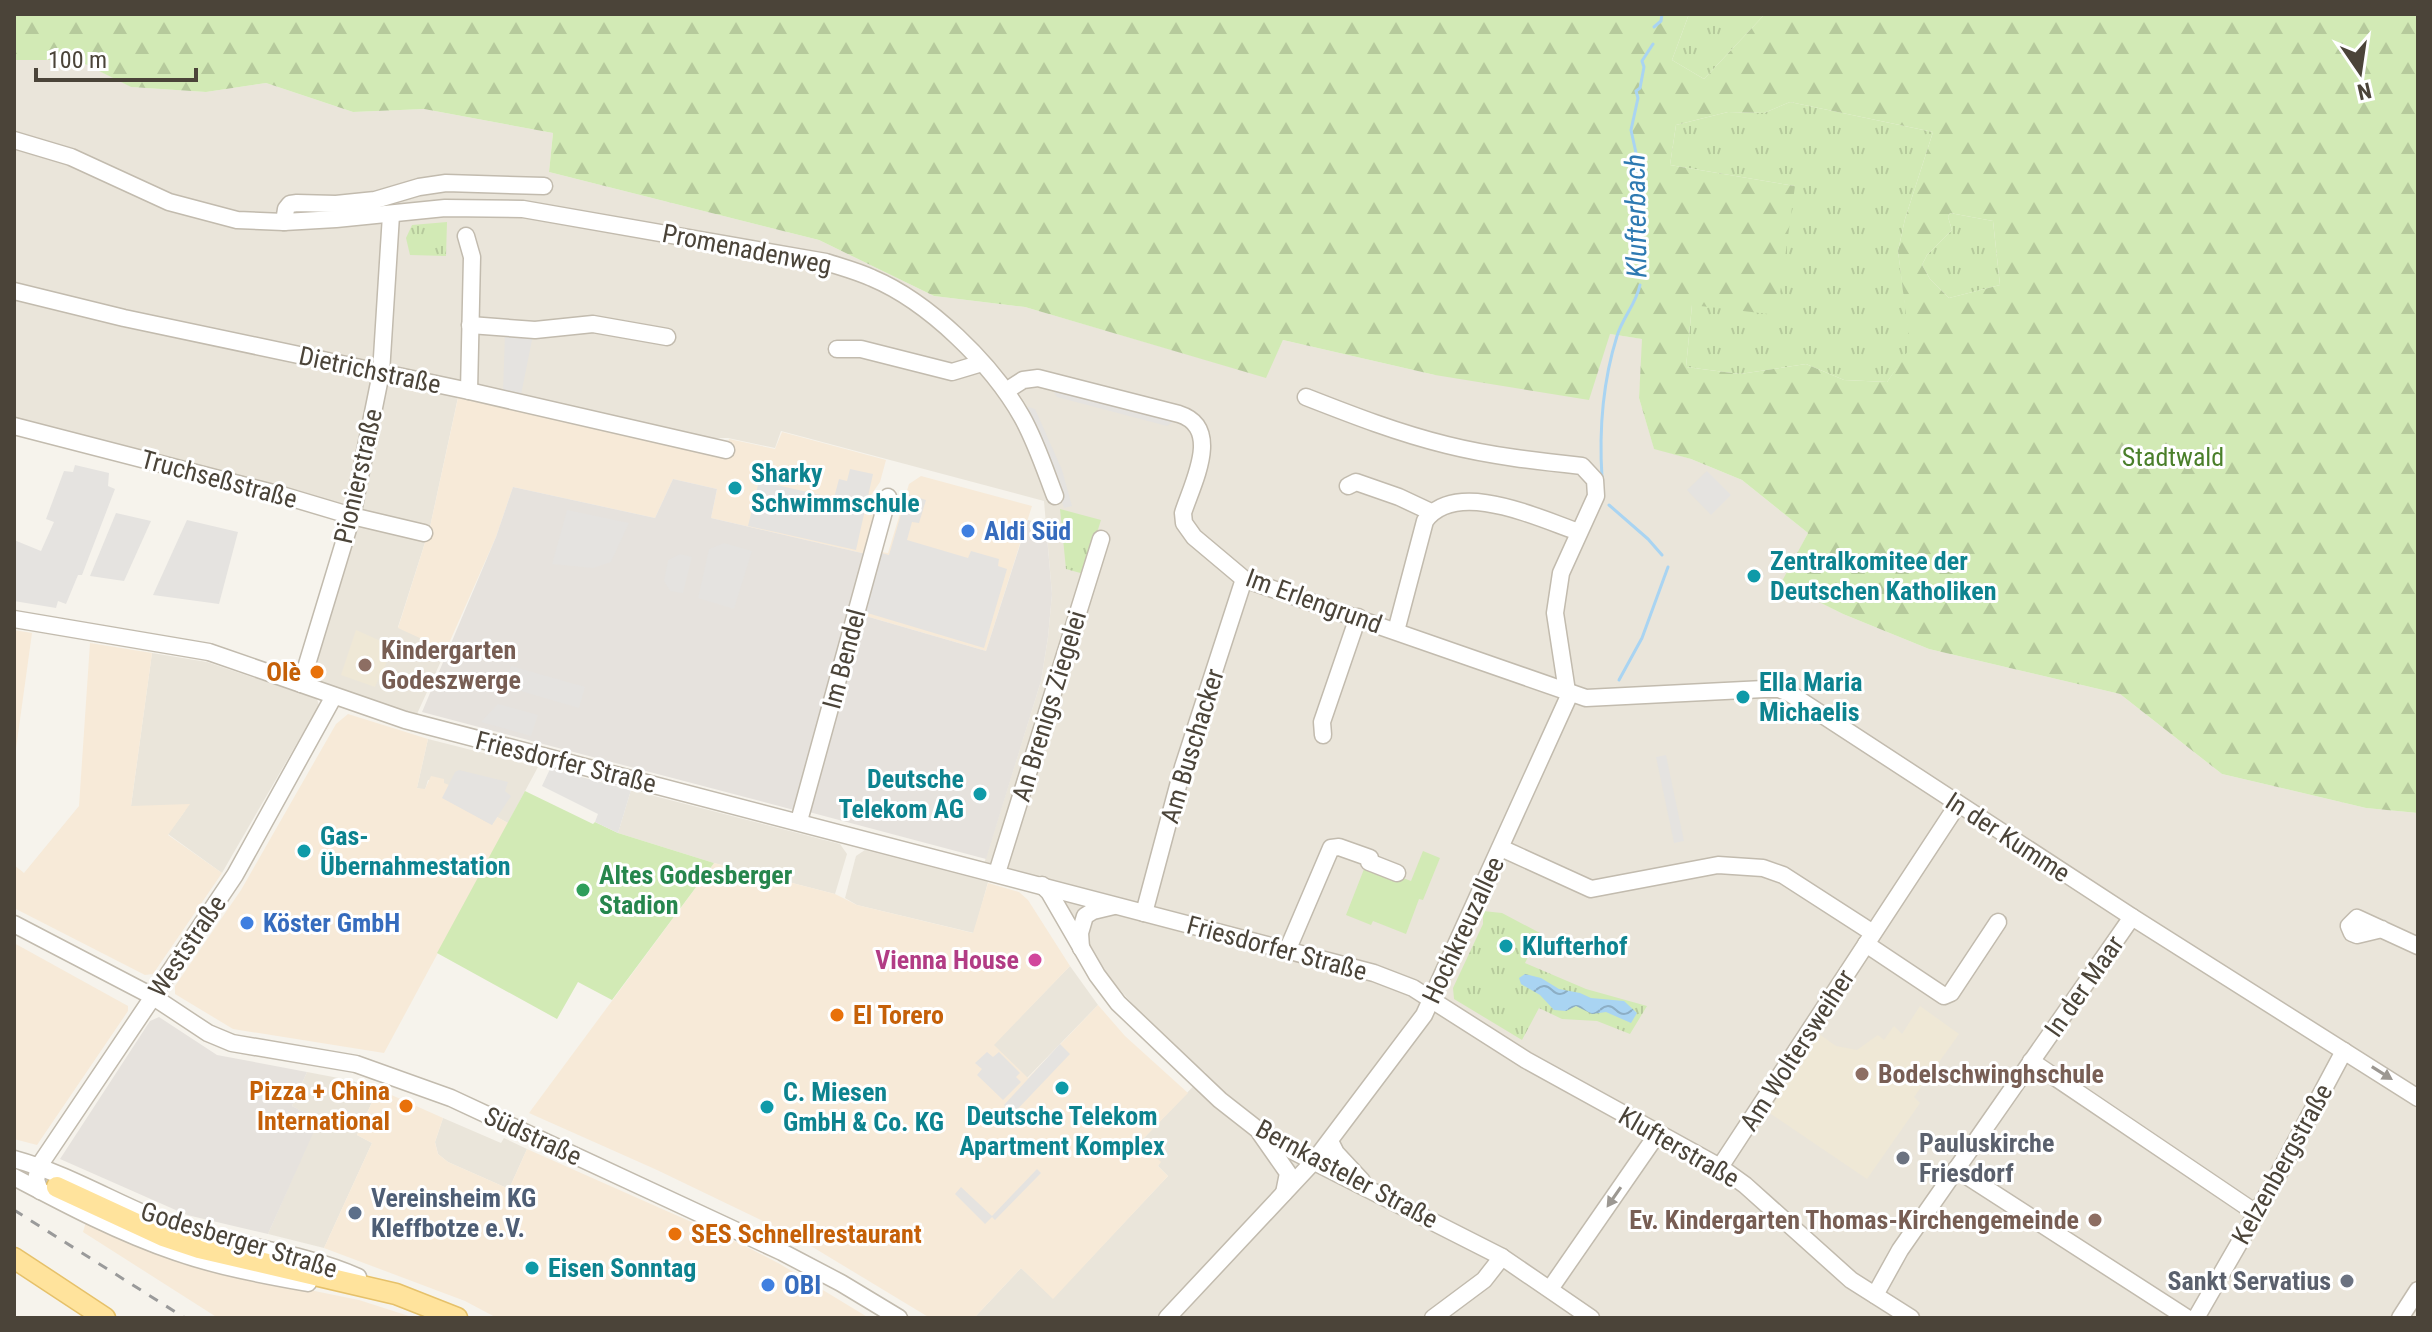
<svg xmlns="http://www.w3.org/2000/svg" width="2432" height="1332" viewBox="0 0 2432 1332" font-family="'Roboto Condensed',sans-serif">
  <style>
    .residential { fill: #eae5da }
    .commercial { fill: #f7ead8 }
    .industrial { fill: #e6e2dd }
    .education { fill: #efe8d6 }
    .grass { fill: url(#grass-tufts) }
    .forest { fill: url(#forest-firs); fill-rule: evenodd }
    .garden { fill: #d2eab5 }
    .parking { fill: #e5e3e0 }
    .water { fill: url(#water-waves) }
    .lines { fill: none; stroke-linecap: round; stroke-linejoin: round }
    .stream { stroke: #a9d4f2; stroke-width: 3 }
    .major-tunnel { stroke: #d4d0c8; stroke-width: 20; stroke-dasharray: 20 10; stroke-linecap: butt }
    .minor-casing { stroke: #c2bbae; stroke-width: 19 }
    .major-casing { stroke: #e6c16a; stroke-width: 23 }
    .minor { stroke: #fff; stroke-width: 16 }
    .major { stroke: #ffe39c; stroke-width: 20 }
    .rail { stroke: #9a9a9a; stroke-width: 3; stroke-dasharray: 10 10; stroke-linecap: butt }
    .oneway { fill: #9c9892 }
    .culture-dot { fill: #0f9aa8; stroke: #fff; stroke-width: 3 }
    .shop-dot { fill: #3f7fe0; stroke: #fff; stroke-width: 3 }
    .education-dot { fill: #8d6e63; stroke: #fff; stroke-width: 3 }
    .food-dot { fill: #e8710a; stroke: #fff; stroke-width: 3 }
    .leisure-dot { fill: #2e9e5b; stroke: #fff; stroke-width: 3 }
    .hotel-dot { fill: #d1479c; stroke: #fff; stroke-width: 3 }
    .worship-dot { fill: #6b7280; stroke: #fff; stroke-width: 3 }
    .service-dot { fill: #5c6f8a; stroke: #fff; stroke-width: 3 }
    .labels { text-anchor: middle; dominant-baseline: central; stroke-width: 6; stroke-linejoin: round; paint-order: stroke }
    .street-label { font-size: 26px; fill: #4b4439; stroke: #fff }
    .park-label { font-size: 26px; fill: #4a7f2a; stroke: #fff }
    .culture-label { font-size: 26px; font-weight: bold; fill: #0d838f; stroke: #fff; text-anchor: start }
    .shop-label { font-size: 26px; font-weight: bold; fill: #366cbe; stroke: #fff; text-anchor: start }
    .education-label { font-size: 26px; font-weight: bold; fill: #785e54; stroke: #fff; text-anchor: start }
    .food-label { font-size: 26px; font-weight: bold; fill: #c56008; stroke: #fff; text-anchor: end }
    .leisure-label { font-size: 26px; font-weight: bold; fill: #27864d; stroke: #fff; text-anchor: start }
    .hotel-label { font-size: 26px; font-weight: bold; fill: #b23c85; stroke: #fff; text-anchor: end }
    .worship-label { font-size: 26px; font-weight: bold; fill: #5b616d; stroke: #fff; text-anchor: start }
    .service-label { font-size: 26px; font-weight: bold; fill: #4e5e75; stroke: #fff; text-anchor: start }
    .water-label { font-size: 28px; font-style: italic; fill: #2e7ab2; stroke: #fff }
  </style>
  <defs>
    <pattern id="grass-tufts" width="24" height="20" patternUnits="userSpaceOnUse" patternTransform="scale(2)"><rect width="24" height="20" fill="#d2eab5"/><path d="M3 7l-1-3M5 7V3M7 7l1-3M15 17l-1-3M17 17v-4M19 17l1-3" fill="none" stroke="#b6ca9c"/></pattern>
    <pattern id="forest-firs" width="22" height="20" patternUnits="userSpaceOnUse" patternTransform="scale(2)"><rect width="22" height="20" fill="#d2eab5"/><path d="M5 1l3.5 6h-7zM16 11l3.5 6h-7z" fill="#b6ca9c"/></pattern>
    <pattern id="water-waves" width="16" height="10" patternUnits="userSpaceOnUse" patternTransform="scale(2)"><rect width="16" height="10" fill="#a9d4f2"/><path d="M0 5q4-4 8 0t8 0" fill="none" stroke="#8caec5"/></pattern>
  </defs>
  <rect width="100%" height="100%" fill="#f6f3ec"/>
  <g class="residential">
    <path d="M14,60H77L132,87L206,92L266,83L353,112L424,109L553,133L549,172L819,240L934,296L1025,307L1265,377L1283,340L1435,375L1610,334L1643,339L1639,398L1654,448L1691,459L1742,480L1808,533L1782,583L1843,614L1929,649L2120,694L2222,774L2366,808L2418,813V1318H974L1021,1268L1053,1298L1168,1176L1158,1166L1160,1162L1140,1142L1206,1073L1164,1039L1105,973L1050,881L984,864L1041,681L1048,637L1052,594L1044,501L781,431L775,448L728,438H692L460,388L430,527L398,627L446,650L417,714L299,677L347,520L14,434Z"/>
    <path d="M152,653L207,662L317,699L319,705L222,873L168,834L185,811L131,806Z"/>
    <path d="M428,739L538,767L508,823L497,817L492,826L442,798L448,785L428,780L425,790L417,788Z"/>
    <path d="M631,790L840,844L847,854L835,894L714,863L618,833Z"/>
    <path d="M865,850L988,882L974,933L857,905L845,898L856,856Z"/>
    <path d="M1070,966L1098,1005L1027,1078L993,1045Z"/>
    <path d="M307,1072L349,1080L378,1089L357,1135L372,1143L324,1248L268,1234L318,1120L292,1106Z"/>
    <path d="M443,1118L501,1143L504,1138L527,1149L509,1189L448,1162L438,1154L435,1142Z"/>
  </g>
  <g class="commercial">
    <path d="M458,398L724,455L729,439L775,449L782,432L886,460L880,482L871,495L875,513L866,554L711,518L717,489L673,479L655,518L513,487L496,537L446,650L398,628L430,527Z"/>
    <path d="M921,476L1032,506L986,651L862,615L881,552L888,553L909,484Z"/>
    <path d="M14,630L32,633L14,763Z"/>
    <path d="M90,643L152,653L131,806L190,804L168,835L222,873L153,974L145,975L14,908V865L24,873L79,806Z"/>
    <path d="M348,714L428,739L417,788L425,789L431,776L444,779V783L449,785L443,798L492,825L497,817L508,823L384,1053L233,1029L175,994V986L241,890L336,724Z"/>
    <path d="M714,863L835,894L857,905L973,933L988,883L1019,892L1028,900L1070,966L994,1045L1028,1078L1098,1005L1125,1036L1188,1093L1140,1142L1161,1162L1158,1166L1168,1176L1053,1299L1021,1268L974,1318H930L796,1237L657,1170L529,1113Z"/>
    <path d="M14,943L128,1006V1011L37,1145L14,1139Z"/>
    <path d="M378,1089L443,1118L435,1142L438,1154L448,1162L509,1189L527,1149L741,1244L780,1264L869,1318H497L465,1301L324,1248L372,1143L357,1135Z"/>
    <path d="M86,1222L235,1275L359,1300L415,1318H218L83,1232Z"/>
  </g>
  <g class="industrial">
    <path d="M673,479L717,489L711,518L866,554L794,810L422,712L496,537L513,487L655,518Z"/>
    <path d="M1028,520L1046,525L1052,594L1048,637L1041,681L986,859L809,812L862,615L986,651Z"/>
    <path d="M159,1017L217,1055L307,1072L292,1106L319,1120L268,1234L187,1215L60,1159L150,1021Z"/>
  </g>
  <g class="education">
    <path d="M356,630L394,647L375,687L341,675Z"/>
    <path d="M1920,1006L1959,1034L1914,1097L1920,1103L1867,1179L1768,1112L1819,1034L1836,1046L1857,1050L1878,1035L1884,1040L1894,1026L1902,1034Z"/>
  </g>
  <g class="grass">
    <path d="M1689,14H1765L1704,79L1672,60Z"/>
    <path d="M1790,102L1933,132L1905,219L1898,251L1911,348L1887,382L1844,380L1806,364L1740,374L1686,367L1692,305L1795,186L1670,165L1676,125L1728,112L1764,113Z"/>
    <path d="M1950,213L1993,221L2000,285L1949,298L1930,279L1922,265L1927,255L1952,230L1948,217Z"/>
    <path d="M447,222L446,256L410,255L406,238L412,225Z"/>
    <path d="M1060,509L1101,520L1084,574L1066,569Z"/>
    <path d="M1483,911L1502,913L1540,933L1525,963L1586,989L1647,1006L1630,1034L1597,1021L1562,1019L1539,1008L1522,1040L1454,999L1453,988L1483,924Z"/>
  </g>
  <path class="forest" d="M14,14H1689L1672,60L1704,79L1765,14H2418V813L2366,808L2222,774L2120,694L1929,649L1843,614L1781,583L1808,533L1742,480L1691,459L1654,449L1639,398L1642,339L1610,334L1589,400L1435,375L1283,340L1266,378L1025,307L934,296L819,240L549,172L553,133L424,109L353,112L266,83L206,92L131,87L77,60H14ZM1790,102L1933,132L1905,219L1898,251L1910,348L1887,382L1844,380L1806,364L1740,374L1686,367L1692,305L1777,315L1795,186L1670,165L1676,125L1728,112L1764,113ZM1950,213L1993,221L2000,285L1949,298L1930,279L1922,265L1927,255L1952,230L1948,217Z"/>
  <g class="garden">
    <path d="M525,791L593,824L595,822L618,833L714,863L612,1000L578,982L557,1019L437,953Z"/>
    <path d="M1423,851L1440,858L1423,900L1419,899L1406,934L1373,921L1371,925L1346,915L1366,864L1411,881Z"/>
  </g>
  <g class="parking">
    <path d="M505,333L533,335L521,395L503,391Z"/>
    <path d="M1050,386L1177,419L1167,426L1057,397Z"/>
    <path d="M1022,405L1035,409L1062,470L1072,506L1064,508L1053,474Z"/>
    <path d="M75,465L109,473L108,486L115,489L82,575H78L66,604L58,601L56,608L14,601V540L41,551L54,522L46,519L64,471L73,472Z"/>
    <path d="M850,469L873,474L856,550L748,526L759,481L834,498L839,479L847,481Z"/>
    <path d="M1707,471L1731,495L1711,515L1687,490Z"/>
    <path d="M907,494L926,500L919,523L912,522L907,540L968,558L971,551L999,559L998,566L1007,569L984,648L864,612L881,553L889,555Z"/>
    <path d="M567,510L629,523L611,562L593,568L552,564Z"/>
    <path d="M116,513L151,521L124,581L90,576Z"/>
    <path d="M187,520L238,532L219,604L153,595Z"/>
    <path d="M724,543L752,551L734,609L698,598L709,549Z"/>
    <path d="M680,554L692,557L683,593L670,591L664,581L668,560Z"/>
    <path d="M511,666L585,687L579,708L504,686Z"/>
    <path d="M498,704L538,715L531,736L481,722Z"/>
    <path d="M1666,755L1684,841L1674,843L1656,757Z"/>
    <path d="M550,769L631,790L618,833L595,822L598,814L542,786Z"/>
    <path d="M459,770L508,782L505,791L511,796L492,825L442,798L455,772Z"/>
    <path d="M1060,1044L1070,1054L1013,1114L1004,1105Z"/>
    <path d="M987,1052L993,1057L999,1052L1020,1073L1016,1077L1021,1082L1003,1100L977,1075L982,1069L975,1063Z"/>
    <path d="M1037,1169L1041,1173L995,1220L992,1217L985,1224L955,1194L961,1187L992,1216Z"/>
  </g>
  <path class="water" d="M1525,974L1541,978L1559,989L1580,993L1591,998L1624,1001L1637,1013L1631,1023L1606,1012L1592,1014L1576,1006L1566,1011L1554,1010L1540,995L1521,984L1519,978Z"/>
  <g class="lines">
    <g class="stream">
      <path d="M1654,27L1661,21L1662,14"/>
      <path d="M1641,266L1636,192L1641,176L1631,130L1638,98L1636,91L1640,88L1644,67L1642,61L1653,44"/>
      <path d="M1602,478C1599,431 1603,381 1617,336C1623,317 1636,304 1640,285"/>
      <path d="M1609,505L1648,539L1662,555"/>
      <path d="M1619,680L1642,638L1668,567"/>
    </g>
    <path class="major-tunnel" d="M14,1168L57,1187"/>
    <g class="minor-casing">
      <g id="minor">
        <path d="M14,140L71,157L169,202L237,220L284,222L336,219L445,208L523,209L826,262C841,267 857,271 872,278C929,302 992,364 1022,417C1036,442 1045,470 1055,496"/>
        <path d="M284,222L286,209L290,204L297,203L336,204L375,200L419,187L446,183L544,186"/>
        <path d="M466,236L472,257L469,391"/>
        <path d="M14,291L124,318L469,391L726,450"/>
        <path d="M470,325L535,330L593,324L667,337"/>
        <path d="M837,349H861L952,372L982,363"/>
        <path d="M1006,391L1023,380L1038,378L1179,414C1223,428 1192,484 1183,513L1184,523L1194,537L1244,579L1586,698L1764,689H1779L1789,693L2132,917L2418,1098"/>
        <path d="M14,426L285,496L352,516L424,533"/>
        <path d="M1348,486L1356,482L1399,497L1431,512"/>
        <path d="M14,619L209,652L405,720L1374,973L1413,988L1526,1060L1720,1167L1745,1185L1851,1280L1911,1318"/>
        <path d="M1396,631L1425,521C1456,478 1540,519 1579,532"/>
        <path d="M301,684L352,516L381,373L391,215"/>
        <path d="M1323,735L1322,722L1358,617"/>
        <path d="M799,821L888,497"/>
        <path d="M1501,848L1591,889L1718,865L1763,868L1783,875L1873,933"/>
        <path d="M997,873L1101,539"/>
        <path d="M1042,885L1049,892L1097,975L1118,1003L1220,1100L1257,1129L1291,1150L1502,1257L1591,1318"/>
        <path d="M1144,913L1183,767L1244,579"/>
        <path d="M14,924L152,996L208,1033L232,1043L356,1064L451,1098L782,1252L841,1283L899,1318"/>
        <path d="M2382,929L2357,935L2352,933L2349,926L2357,918L2418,946"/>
        <path d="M1866,944L1944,996L1951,993L1998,922"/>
        <path d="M1081,948L1080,933L1085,916L1093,911L1114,906"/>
        <path d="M1287,951L1331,848L1339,847L1370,858L1369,862L1397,873"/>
        <path d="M2031,1061L2256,1213"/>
        <path d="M1260,1133L1288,1173L1284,1193"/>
        <path d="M1330,1141L1336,1153L1362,1181"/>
        <path d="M14,1159C72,1175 123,1208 179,1228C238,1247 302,1252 358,1277"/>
        <path d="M1720,1167L1958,804"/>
        <path d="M1956,1169L2187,1318"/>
        <path d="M14,1177C67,1205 120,1233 176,1252C219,1267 264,1275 308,1283"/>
        <path d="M40,1191L36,1180L39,1166L235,875L334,696"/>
        <path d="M1550,1289L1658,1133"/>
        <path d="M1875,1295L1900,1250L2132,917"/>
        <path d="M1167,1318L1314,1161L1424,1015L1568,698L1555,613L1561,573L1596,496L1595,480L1582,466C1536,461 1491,456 1447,445C1398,433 1352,415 1306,397"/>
        <path d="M1433,1318L1484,1280L1502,1257"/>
        <path d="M2196,1318L2272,1186L2344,1051"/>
        <path d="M2400,1318L2418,1290"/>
      </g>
    </g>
    <g class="major-casing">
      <g id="major">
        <path d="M57,1187L163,1236L199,1248L396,1294L457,1318"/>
        <path d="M14,1258L105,1318"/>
      </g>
    </g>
    <use href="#minor" class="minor"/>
    <use href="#major" class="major"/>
    <path class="rail" d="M14,1210L185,1318"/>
  </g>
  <defs><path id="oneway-solid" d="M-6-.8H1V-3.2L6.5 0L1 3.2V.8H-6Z" transform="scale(2)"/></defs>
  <g class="oneway">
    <use href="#oneway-solid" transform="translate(2382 1073) rotate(32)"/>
    <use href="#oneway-solid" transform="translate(1614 1197) rotate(125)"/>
  </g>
  <g class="culture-dot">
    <circle cx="735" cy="488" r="8"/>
    <circle cx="1754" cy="576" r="8"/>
    <circle cx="1743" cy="697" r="8"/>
    <circle cx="980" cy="794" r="8"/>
    <circle cx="304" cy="851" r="8"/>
    <circle cx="1506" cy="946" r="8"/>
    <circle cx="1062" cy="1088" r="8"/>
    <circle cx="767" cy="1107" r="8"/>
    <circle cx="532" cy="1268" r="8"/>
  </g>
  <g class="shop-dot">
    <circle cx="968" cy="531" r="8"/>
    <circle cx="247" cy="923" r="8"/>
    <circle cx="768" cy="1285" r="8"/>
  </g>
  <g class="education-dot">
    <circle cx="365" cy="665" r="8"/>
    <circle cx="1862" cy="1074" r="8"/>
    <circle cx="2095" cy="1220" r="8"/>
  </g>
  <g class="food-dot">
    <circle cx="317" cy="672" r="8"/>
    <circle cx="837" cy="1015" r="8"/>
    <circle cx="406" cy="1106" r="8"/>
    <circle cx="675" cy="1234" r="8"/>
  </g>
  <circle class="leisure-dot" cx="583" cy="890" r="8"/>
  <circle class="hotel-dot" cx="1035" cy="960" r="8"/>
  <g class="worship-dot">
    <circle cx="1903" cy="1158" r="8"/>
    <circle cx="2347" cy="1281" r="8"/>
  </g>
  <circle class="service-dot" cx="355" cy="1213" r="8"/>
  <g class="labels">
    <g class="street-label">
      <text transform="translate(747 249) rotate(11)">Promenadenweg</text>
      <text transform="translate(370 370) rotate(12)">Dietrichstraße</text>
      <text transform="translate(358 476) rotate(-77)">Pionierstraße</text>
      <text transform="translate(219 479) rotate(15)">Truchseßstraße</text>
      <text transform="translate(1314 601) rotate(20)">Im Erlengrund</text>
      <text transform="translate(844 659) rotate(-75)">Im Bendel</text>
      <text transform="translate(1049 706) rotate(-73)">An Brenigs Ziegelei</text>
      <text transform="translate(1192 746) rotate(-73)">Am Buschacker</text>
      <text transform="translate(566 762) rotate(14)">Friesdorfer Straße</text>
      <text transform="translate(2008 837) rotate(33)">In der Kumme</text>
      <text transform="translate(1463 930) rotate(-65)">Hochkreuzallee</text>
      <text transform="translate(187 946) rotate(-56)">Weststraße</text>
      <text transform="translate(1277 948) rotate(15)">Friesdorfer Straße</text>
      <text transform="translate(2084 986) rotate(-55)">In der Maar</text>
      <text transform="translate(1797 1050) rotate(-57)">Am Woltersweiher</text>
      <text transform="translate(533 1136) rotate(25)">Südstraße</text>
      <text transform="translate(1679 1147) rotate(30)">Klufterstraße</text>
      <text transform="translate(2282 1164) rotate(-61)">Kelzenbergstraße</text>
      <text transform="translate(1347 1174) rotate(28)">Bernkasteler Straße</text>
      <text transform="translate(239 1240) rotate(17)">Godesberger Straße</text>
    </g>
    <g class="park-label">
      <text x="2173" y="457">Stadtwald</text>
    </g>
    <g class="culture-label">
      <text x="751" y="473">Sharky<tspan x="751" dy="30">Schwimmschule</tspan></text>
      <text x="1770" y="561">Zentralkomitee der<tspan x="1770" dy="30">Deutschen Katholiken</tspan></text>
      <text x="1759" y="682">Ella Maria<tspan x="1759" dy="30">Michaelis</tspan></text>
      <text x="964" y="779" text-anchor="end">Deutsche<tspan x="964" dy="30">Telekom AG</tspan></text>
      <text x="320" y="836">Gas-<tspan x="320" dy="30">Übernahmestation</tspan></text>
      <text x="1522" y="946">Klufterhof</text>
      <text x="783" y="1092">C. Miesen<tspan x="783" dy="30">GmbH &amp; Co. KG</tspan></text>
      <text x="1062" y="1116" text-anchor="middle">Deutsche Telekom<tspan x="1062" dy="30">Apartment Komplex</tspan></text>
      <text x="548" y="1268">Eisen Sonntag</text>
    </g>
    <g class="shop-label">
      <text x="984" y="531">Aldi Süd</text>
      <text x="263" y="923">Köster GmbH</text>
      <text x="784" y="1285">OBI</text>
    </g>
    <g class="education-label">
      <text x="381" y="650">Kindergarten<tspan x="381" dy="30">Godeszwerge</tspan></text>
      <text x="1878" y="1074">Bodelschwinghschule</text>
      <text x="2079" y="1220" text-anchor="end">Ev. Kindergarten Thomas-Kirchengemeinde</text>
    </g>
    <g class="food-label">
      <text x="301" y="672">Olè</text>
      <text x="853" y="1015" text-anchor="start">El Torero</text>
      <text x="390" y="1091">Pizza + China<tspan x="390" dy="30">International</tspan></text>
      <text x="691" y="1234" text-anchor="start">SES Schnellrestaurant</text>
    </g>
    <g class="leisure-label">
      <text x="599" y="875">Altes Godesberger<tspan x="599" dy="30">Stadion</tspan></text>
    </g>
    <g class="hotel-label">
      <text x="1019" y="960">Vienna House</text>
    </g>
    <g class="worship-label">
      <text x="1919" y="1143">Pauluskirche<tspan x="1919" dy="30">Friesdorf</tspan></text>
      <text x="2331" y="1281" text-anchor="end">Sankt Servatius</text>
    </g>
    <g class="service-label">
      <text x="371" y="1198">Vereinsheim KG<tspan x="371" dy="30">Kleffbotze e.V.</tspan></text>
    </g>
    <g class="water-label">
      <text transform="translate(1636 216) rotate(-91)">Klufterbach</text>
    </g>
  </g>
  <rect width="2432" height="1332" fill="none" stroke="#4b4439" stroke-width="32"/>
  <g transform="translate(2360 72) rotate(167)" stroke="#ffffff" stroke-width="6" paint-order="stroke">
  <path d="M0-6L14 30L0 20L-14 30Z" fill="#4b4439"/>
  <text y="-12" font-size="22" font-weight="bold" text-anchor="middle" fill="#4b4439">N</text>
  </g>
  <path d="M36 68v12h160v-12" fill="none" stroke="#4b4439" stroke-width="4"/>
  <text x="48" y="68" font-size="24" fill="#4b4439" stroke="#ffffff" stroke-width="6" paint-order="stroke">100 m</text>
</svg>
